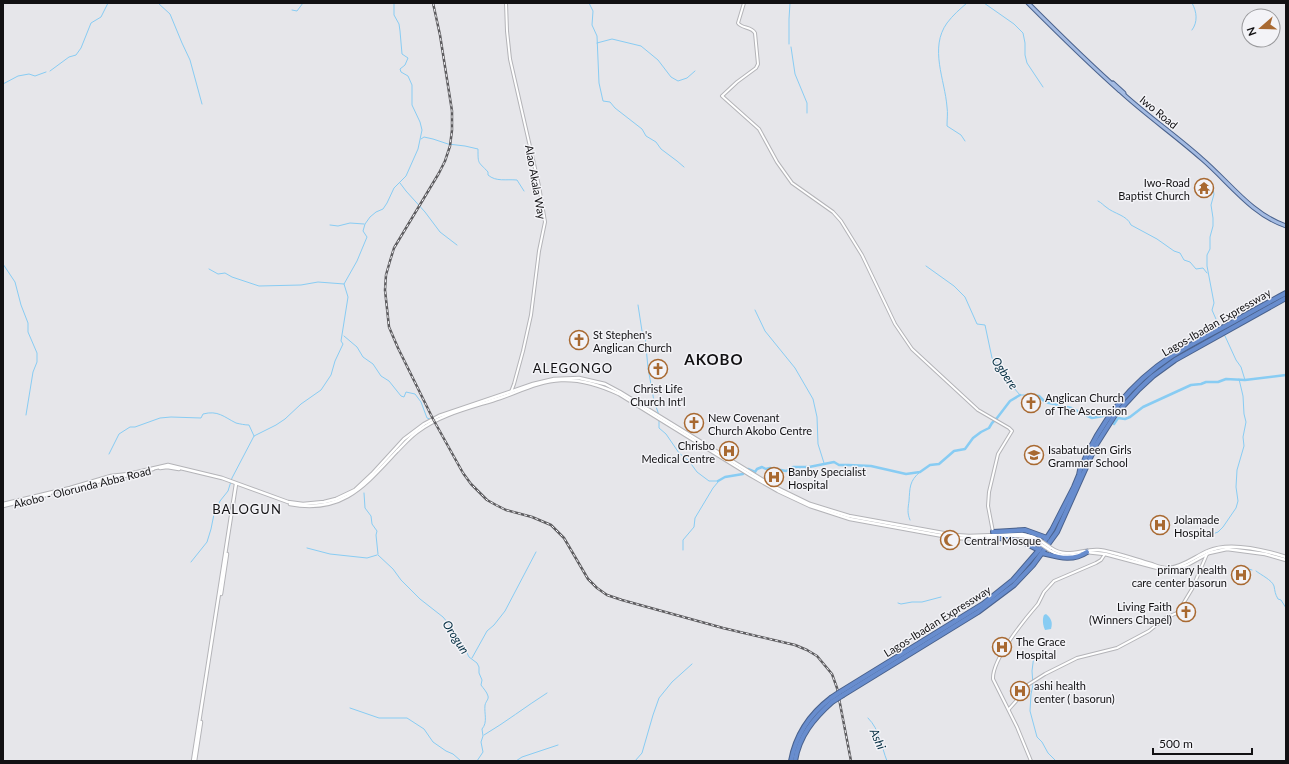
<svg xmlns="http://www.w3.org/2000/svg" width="1289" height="764" viewBox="0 0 1289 764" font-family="Lato,sans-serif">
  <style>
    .water { fill: #88ccf3 }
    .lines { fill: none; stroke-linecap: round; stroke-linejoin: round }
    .stream { stroke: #88ccf3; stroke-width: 1 }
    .river { stroke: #88ccf3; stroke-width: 2.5 }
    .tertiary-casing { stroke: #b4b4b8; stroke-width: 4 }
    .secondary-casing { stroke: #b4b4b8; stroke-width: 4.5 }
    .primary-casing { stroke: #4a628d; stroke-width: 5 }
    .motorway-casing { stroke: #4a628d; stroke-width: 6 }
    .tertiary { stroke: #fff; stroke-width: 2 }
    .secondary { stroke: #fff; stroke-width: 2.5 }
    .primary { stroke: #a4bbe2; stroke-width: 3 }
    .motorway { stroke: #688dce; stroke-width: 4 }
    .rail-casing { stroke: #5d5c5f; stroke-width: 2.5 }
    .rail { stroke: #f3f3f7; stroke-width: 1; stroke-dasharray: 3; stroke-linecap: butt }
    .secondary-bridge-casing { stroke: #b4b4b8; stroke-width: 4.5; stroke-linecap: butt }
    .motorway-bridge-casing { stroke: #4a628d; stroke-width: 6; stroke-linecap: butt }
    .secondary-bridge { stroke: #fff; stroke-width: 2.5 }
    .motorway-bridge { stroke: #688dce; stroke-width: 4 }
    .labels { text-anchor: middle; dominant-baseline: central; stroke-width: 3; stroke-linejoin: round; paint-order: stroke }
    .street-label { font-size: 11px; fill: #121113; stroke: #f3f3f7 }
    .poi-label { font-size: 11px; fill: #121113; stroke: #f3f3f7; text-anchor: start }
    .water-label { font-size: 12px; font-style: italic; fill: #042e42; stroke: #f3f3f7 }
    .quarter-label { font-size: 13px; letter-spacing: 1px; fill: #121113; stroke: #f3f3f7 }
    .district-label { font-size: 15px; font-weight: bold; letter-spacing: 1px; fill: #121113; stroke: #f3f3f7 }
  </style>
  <rect width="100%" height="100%" fill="#e6e6ea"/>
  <path class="water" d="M1046,614C1051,618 1053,622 1051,629L1045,630C1043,626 1042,619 1044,615Z"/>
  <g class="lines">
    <g class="stream">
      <path d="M158,3L170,14L182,43L190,60L202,104"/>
      <path d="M589,3L593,11L592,25L597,36L599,83L603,101L610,102L615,108L642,129L646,136L656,142L661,149L677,161L684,167"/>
      <path d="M984,3L1014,24L1023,33L1025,43V55L1027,63L1043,87"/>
      <path d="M292,10L297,11L303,3"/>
      <path d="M1192,30C1198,22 1197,12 1192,3"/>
      <path d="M597,43L612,39L641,46L658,60L671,77L678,81L687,78L695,71"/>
      <path d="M789,44V19L790,3"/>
      <path d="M791,47L795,74L807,103V113"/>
      <path d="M50,71L69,57L76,55L81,48L91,23L101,17L108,3"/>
      <path d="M3,84L18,76L29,74L35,76L46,72"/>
      <path d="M421,139L424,137L433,139L448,144L465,146L478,149C478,165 478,161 488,172V175C496,182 506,179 517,180L524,191"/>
      <path d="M965,141L961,135L947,126C947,119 948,113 947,107C945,80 929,48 947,23C953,15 960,9 967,3"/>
      <path d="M400,183L406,191L425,212L440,232L457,245"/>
      <path d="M1212,186L1214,194L1211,205L1213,218V226L1210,237V249L1207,255V266L1214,303L1212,310L1219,326"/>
      <path d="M1098,201C1102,203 1103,205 1106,207C1114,214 1127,215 1131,225L1157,239L1174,251L1180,253L1184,260L1190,262L1196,269L1203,268L1207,273"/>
      <path d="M330,225L338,226L350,223L364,224"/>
      <path d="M3,244V249"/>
      <path d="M3,264L15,282L21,305L28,323V332L37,353V362L33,372L26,415"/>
      <path d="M926,266L954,286L965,297L977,324L985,325L992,358L998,365L1000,372L1020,395H1028"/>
      <path d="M209,269L218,274L225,273L232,277L259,286L301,285L318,282L344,284"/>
      <path d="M638,305L642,331L645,336L648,368L654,401L659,415"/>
      <path d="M755,310L765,331L795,368L813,399L817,417L818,444L824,463"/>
      <path d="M344,336L357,347L363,357L373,364L381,376L389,381L401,396L404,397L406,392L415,394L421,402L427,418L430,419"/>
      <path d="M1225,336L1236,360L1241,367L1245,380"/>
      <path d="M659,420V428L666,434L679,453L689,461L697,472L709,481H718"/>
      <path d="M109,454L119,434L130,427H135L160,418L171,417L201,418L203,414C218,410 224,417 236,423C240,424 245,425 249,425L254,436"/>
      <path d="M364,493L365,508L371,516L372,524L377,531L376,535L378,554"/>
      <path d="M910,520C907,513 908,508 909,501C910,488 909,481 920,472"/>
      <path d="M1210,535L1218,532L1223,527L1236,508L1238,501L1236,487L1237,470L1244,446L1243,437L1246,422L1244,414L1243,396L1239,379"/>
      <path d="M307,548L330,554L367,558L377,555"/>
      <path d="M683,550V540L694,527L695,518L713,488L718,482"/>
      <path d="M378,555L393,569L401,580L420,599L443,617L453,629L461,641L469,657L477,663L479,667V673L482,680L481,685C483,688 487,692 488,696C489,699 486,701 485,705C484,714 488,722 482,729L483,736L481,742L483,752L477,761"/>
      <path d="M191,562L207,542L211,529L214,514L220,501L228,491L232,478L254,436L276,425L285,419L301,404L321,390L331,375L335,361L343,344L341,341L348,297L344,284L357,261L367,237L363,231L365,224L370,217L376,212L383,209L387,203L394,188L406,176L418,149L422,130L420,122L412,105V85L408,76L401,72L400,69L405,65L408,58L402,54L400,31L399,24L394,15V3"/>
      <path d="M1246,568L1252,570"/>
      <path d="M1256,571C1261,575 1272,580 1274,586C1275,591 1275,594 1278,599L1281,600L1286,608"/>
      <path d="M898,603L901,604L912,602H922L941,597"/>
      <path d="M1034,655L1032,671L1033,685L1031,694L1030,711L1037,737L1042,742L1048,753L1056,761"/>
      <path d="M472,658L487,631L494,625L505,611L536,552"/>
      <path d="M350,708L379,718H407L424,729L433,742L446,751L453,754L461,761"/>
      <path d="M868,718C880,730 881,746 887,761"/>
      <path d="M484,735C506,722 525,707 547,693"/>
      <path d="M516,761L522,757L558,745"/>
      <path d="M635,761L642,753L653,715L659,698L672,682L692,664"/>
    </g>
    <g class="river">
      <path d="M1028,395L1039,396L1045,402L1071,408L1092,418L1103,416"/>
      <path d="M1114,424L1118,418L1125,419L1130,417L1143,407L1191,385L1201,384L1206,382H1218L1226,379L1245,380L1286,375"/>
      <path d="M748,469L755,472L757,469L762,467L766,469L770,468L786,471L793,467H809L834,462L839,465H848L871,466L906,474L920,472L930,465L939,464L954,451L965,449L973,438L981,432L989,428L992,423L997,418L1010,401L1020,395"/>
      <path d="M718,481L725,477L743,474"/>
    </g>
    <g class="tertiary-casing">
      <g id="tertiary">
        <path d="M506,3L507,31L510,59L539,186L545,222L539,251L531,315L523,351L514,384L511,392"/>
        <path d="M744,3L738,23C742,29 751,26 755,33L758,64L756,68L737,82L722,96L759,129L777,162L792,183L833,212L841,221L862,255L895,324L912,349L978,410L1009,428L1012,431L998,454L989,492L988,506L993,532"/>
        <path d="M1009,709L1017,700L1026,686L1045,674L1077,658L1117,648L1149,631L1165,618L1177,613L1183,604L1192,589L1207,554"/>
        <path d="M1031,761L1017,727L993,679C992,659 1025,619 1038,604L1044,592L1054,581L1096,563L1101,560L1105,554"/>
      </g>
    </g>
    <g class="secondary-casing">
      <g id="secondary">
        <path d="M160,468L167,467L179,469"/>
        <path d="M78,487L108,479L129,475L153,469"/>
        <path d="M3,504L70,488L111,476L129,474L168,465L222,478L288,502L303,504L324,502L336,499L355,490L372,474L404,439L424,424L439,416L533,384L554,379L579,378L605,384L620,392L771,485L810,504L849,516L954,535L969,536L1022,534L1034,537L1041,541"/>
        <path d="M290,504C343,514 365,485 397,451C404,444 409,438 417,432C440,414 473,407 500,398C520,391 540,381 561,380C582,379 600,385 619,394L750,475L778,491L810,506L850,519L954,538C977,540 999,534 1022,536C1029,537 1034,539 1039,543"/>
        <path d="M3,506L50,494"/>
        <path d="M1051,548C1067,559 1081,549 1098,550C1113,551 1136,560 1151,564C1157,566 1163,569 1169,568C1183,567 1196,556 1208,551C1230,541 1264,550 1286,557"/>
        <path d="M1051,551C1061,557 1069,556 1080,554"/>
        <path d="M1086,552L1105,554L1169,571L1187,565L1209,553L1227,549L1265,554L1286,560"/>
        <path d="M221,594L227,554"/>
        <path d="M193,761L236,484"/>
        <path d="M195,761L201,722"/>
      </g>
    </g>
    <g class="primary-casing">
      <g id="primary">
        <path d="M1028,3C1058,33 1088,63 1120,91C1146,115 1175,135 1202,159C1229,182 1251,214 1286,226"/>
        <path d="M1113,83L1124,93"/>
      </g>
    </g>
    <g class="motorway-casing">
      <g id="motorway">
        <path d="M993,532L1025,530L1047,538"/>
        <path d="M1000,538L1023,542L1039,550"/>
        <path d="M1042,553C1058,557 1072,562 1087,552"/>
        <path d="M840,692L983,604L1013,580L1039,550L1052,530L1074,487L1079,475L1080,470C1099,424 1129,384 1172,356C1188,346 1205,337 1222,328C1244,316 1265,304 1286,293"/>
        <path d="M843,695L978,612L1014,585L1033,565L1057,532L1096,445L1115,415L1139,389L1153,376L1175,360L1286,298"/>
        <path d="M791,761C796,734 810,714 831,698"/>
        <path d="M795,761C799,736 814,718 832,702"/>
      </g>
    </g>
    <use href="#tertiary" class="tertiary"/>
    <use href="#secondary" class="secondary"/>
    <use href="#primary" class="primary"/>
    <use href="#motorway" class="motorway"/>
    <g class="rail-casing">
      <path id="rail" d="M433,3L440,35L452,111V130L450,146L445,161L439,173L394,248L390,261L386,275L385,290L389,327L398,348L433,419L463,473L471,484L487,500L496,505L506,510L532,517L551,525L564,538L588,579L597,588L607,595L622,600L723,628L795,645L807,650L817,656L832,674L837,688L851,761"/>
    </g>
    <use href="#rail" class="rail"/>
    <g class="secondary-bridge-casing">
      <g id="secondary-bridge">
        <path d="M1041,541L1051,548"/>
        <path d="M1039,543L1051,551"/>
      </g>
    </g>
    <g class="motorway-bridge-casing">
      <g id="motorway-bridge">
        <path d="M831,698L840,692"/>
        <path d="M832,702L843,695"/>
      </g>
    </g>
    <use href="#secondary-bridge" class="secondary-bridge"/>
    <use href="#motorway-bridge" class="motorway-bridge"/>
  </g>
  <defs>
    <g id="temple-ring" transform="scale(1)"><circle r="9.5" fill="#f3f3f7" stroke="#a86931" stroke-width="1.5"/><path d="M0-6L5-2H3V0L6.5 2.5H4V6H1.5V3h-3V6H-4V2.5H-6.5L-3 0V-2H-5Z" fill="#a86931"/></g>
    <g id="church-ring" transform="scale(1)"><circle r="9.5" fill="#f3f3f7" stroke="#a86931" stroke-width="1.5"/><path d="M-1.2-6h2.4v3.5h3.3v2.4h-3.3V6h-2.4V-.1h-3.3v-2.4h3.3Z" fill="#a86931"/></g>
    <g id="hospital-ring" transform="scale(1)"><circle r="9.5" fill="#f3f3f7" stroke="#a86931" stroke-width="1.5"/><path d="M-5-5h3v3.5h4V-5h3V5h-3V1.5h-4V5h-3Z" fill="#a86931"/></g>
    <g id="university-ring" transform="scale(1)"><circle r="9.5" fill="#f3f3f7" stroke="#a86931" stroke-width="1.5"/><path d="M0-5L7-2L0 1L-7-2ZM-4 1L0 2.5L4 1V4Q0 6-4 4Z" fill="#a86931"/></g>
    <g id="mosque-ring" transform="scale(1)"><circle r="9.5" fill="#f3f3f7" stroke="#a86931" stroke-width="1.5"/><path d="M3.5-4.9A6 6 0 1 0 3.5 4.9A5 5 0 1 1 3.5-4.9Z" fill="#a86931"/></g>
  </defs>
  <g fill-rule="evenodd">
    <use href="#temple-ring" x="1204" y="188"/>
    <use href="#church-ring" x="579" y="340"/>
    <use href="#church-ring" x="658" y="369"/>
    <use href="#church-ring" x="1031" y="403"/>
    <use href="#church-ring" x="694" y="423"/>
    <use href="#hospital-ring" x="729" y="451"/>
    <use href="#university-ring" x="1034" y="455"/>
    <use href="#hospital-ring" x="774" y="477"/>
    <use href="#hospital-ring" x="1160" y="525"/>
    <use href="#mosque-ring" x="950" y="540"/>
    <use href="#hospital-ring" x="1241" y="575"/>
    <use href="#church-ring" x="1186" y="612"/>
    <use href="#hospital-ring" x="1002" y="647"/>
    <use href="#hospital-ring" x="1020" y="691"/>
  </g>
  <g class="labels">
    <g class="street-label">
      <text transform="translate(1159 112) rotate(39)">Iwo Road</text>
      <text transform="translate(536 182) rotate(80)">Alao Akala Way</text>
      <text transform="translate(1216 322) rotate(-30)">Lagos-Ibadan Expressway</text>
      <text transform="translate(82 487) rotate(-14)">Akobo - Olorunda Abba Road</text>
      <text transform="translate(937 621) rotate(-32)">Lagos-Ibadan Expressway</text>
    </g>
    <g class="poi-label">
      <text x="1190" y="182" text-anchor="end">Iwo-Road<tspan x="1190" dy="13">Baptist Church</tspan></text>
      <text x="593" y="334">St Stephen's<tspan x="593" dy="13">Anglican Church</tspan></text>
      <text x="658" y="388" text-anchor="middle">Christ Life<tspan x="658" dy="13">Church Int'l</tspan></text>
      <text x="1045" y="397">Anglican Church<tspan x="1045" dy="13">of The Ascension</tspan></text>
      <text x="708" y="417">New Covenant<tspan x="708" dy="13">Church Akobo Centre</tspan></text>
      <text x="715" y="445" text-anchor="end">Chrisbo<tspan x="715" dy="13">Medical Centre</tspan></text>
      <text x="1048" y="449">Isabatudeen Girls<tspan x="1048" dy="13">Grammar School</tspan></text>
      <text x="788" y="471">Banby Specialist<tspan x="788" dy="13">Hospital</tspan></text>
      <text x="1174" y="519">Jolamade<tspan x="1174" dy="13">Hospital</tspan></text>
      <text x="964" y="540">Central Mosque</text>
      <text x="1227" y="569" text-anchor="end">primary health<tspan x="1227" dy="13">care center basorun</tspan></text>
      <text x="1172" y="606" text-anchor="end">Living Faith<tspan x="1172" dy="13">(Winners Chapel)</tspan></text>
      <text x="1016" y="641">The Grace<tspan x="1016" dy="13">Hospital</tspan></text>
      <text x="1034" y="685">ashi health<tspan x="1034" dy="13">center ( basorun)</tspan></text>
    </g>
    <g class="water-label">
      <text transform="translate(1005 373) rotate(56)">Ogbere</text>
      <text transform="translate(456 637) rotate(57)">Orogun</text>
      <text transform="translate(878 739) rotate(66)">Ashi</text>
    </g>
    <g class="quarter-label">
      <text x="573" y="368">ALEGONGO</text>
      <text x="247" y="509">BALOGUN</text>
    </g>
    <g class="district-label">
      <text x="714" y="359">AKOBO</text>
    </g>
  </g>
  <rect width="1289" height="764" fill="none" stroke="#121113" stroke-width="8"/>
  <g transform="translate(1261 28) rotate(250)"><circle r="19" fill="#f3f3f7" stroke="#99999c"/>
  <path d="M0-3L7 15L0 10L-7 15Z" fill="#a86931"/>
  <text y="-6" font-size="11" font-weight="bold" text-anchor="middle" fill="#121113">N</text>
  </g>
  <path d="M1153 748v6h99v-6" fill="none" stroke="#121113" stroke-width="2"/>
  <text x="1159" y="748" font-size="12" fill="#121113" stroke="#f3f3f7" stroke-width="3" paint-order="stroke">500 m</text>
</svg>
